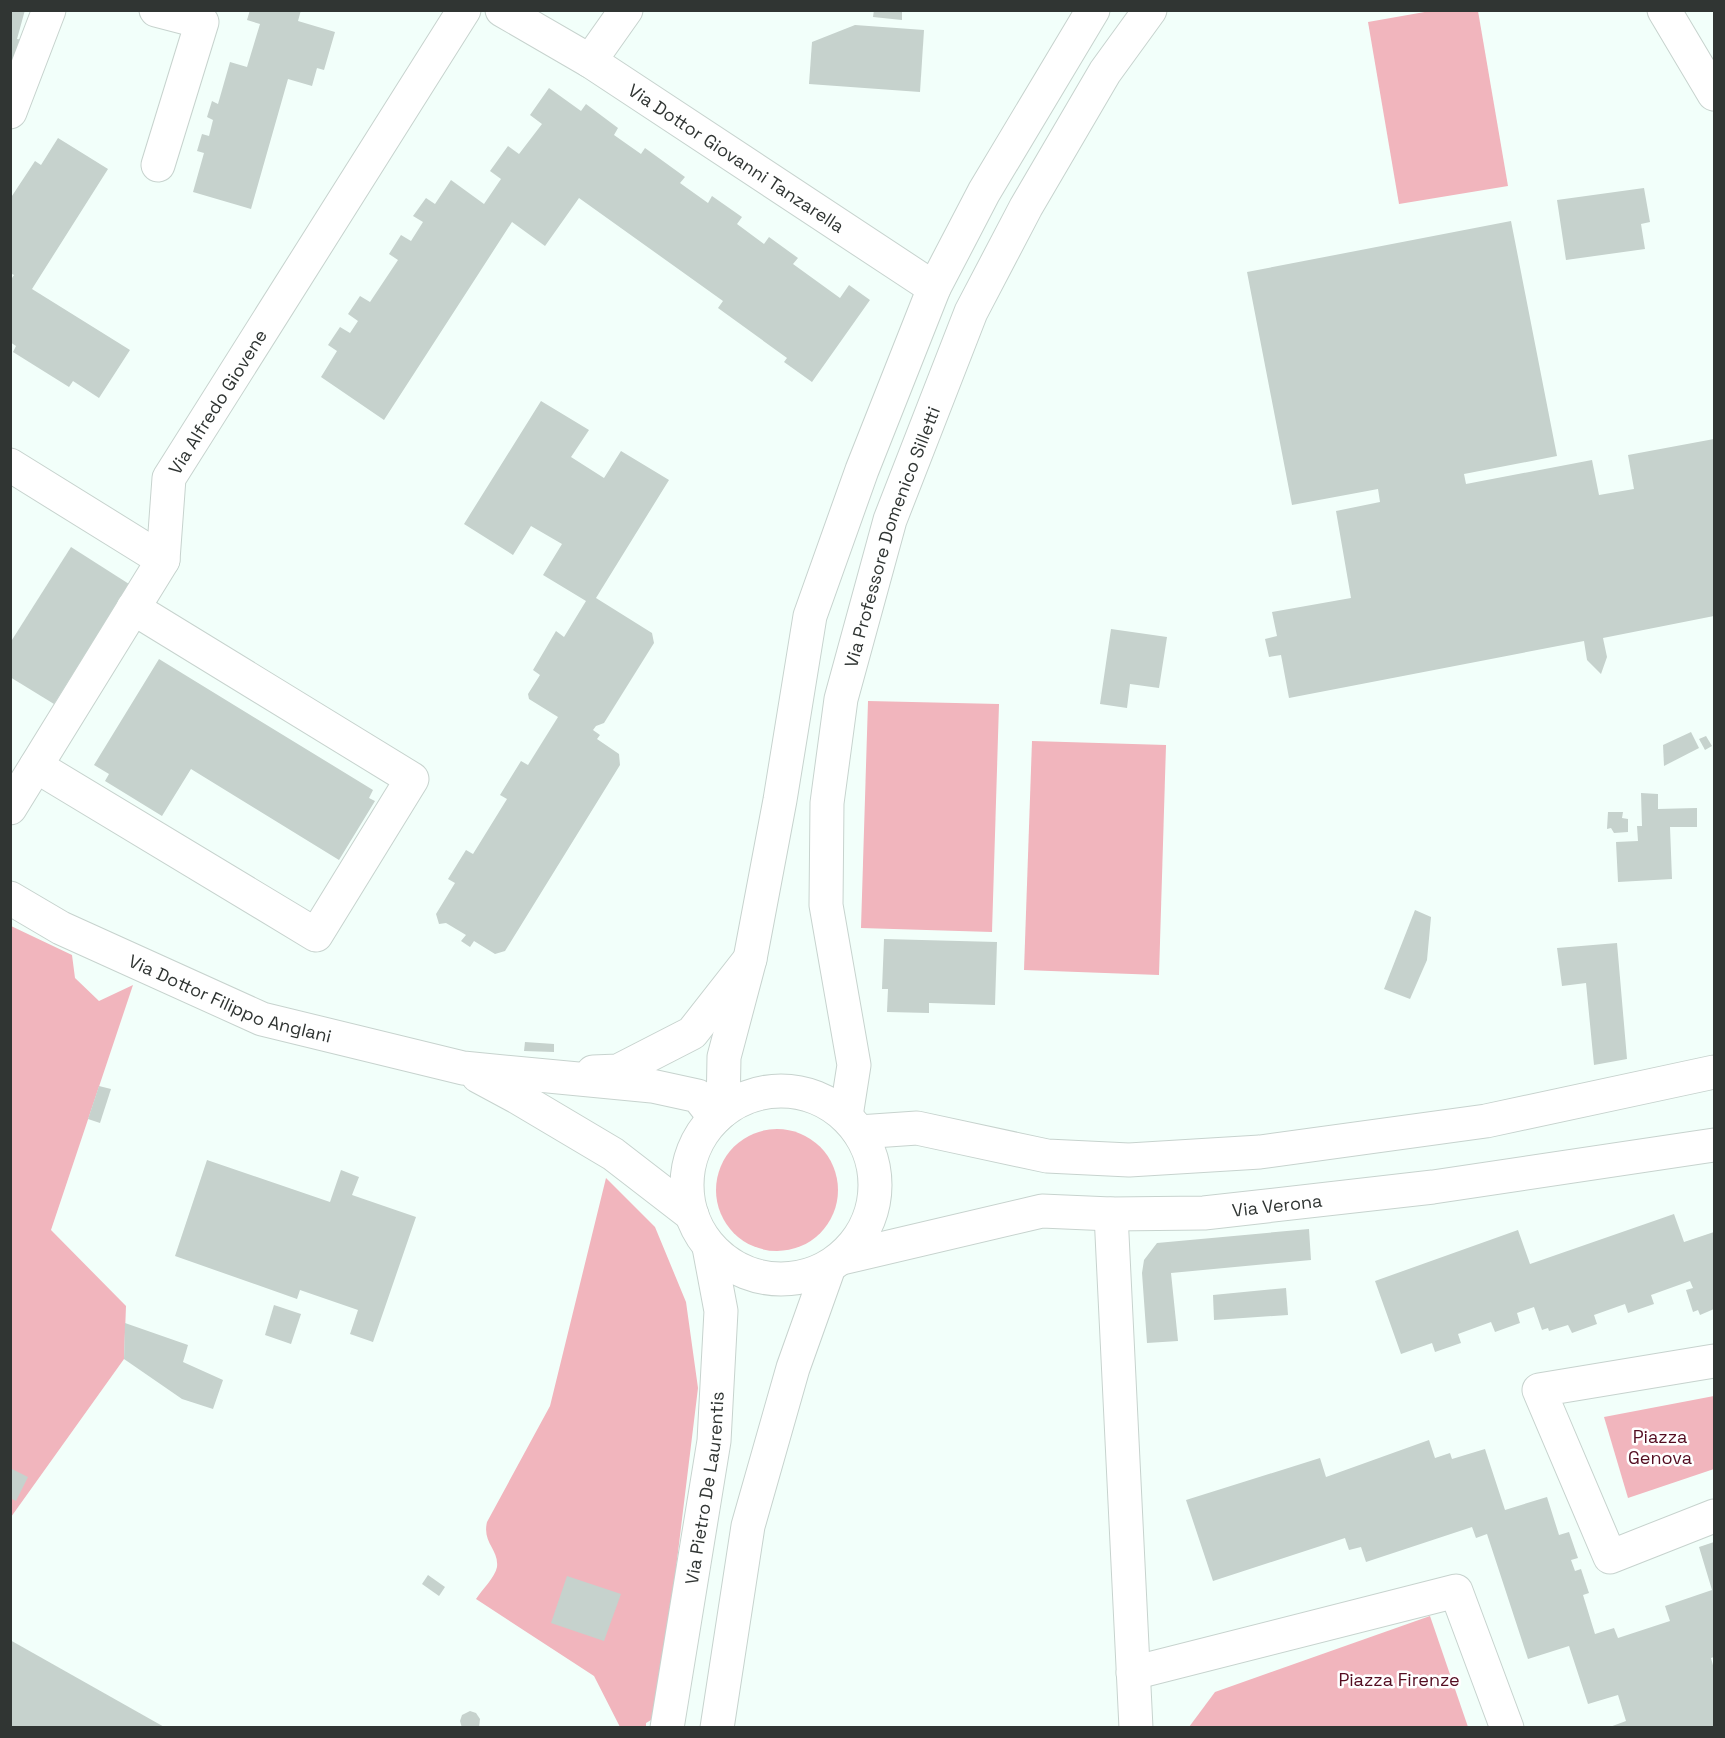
<svg xmlns="http://www.w3.org/2000/svg" width="1725" height="1738" viewBox="0 0 1725 1738" font-family="'Space Grotesk',sans-serif">
  <style>
    .green { fill: #f1b5bd }
    .building { fill: #c6d2cd }
    .lines { fill: none; stroke-linecap: round; stroke-linejoin: round }
    .street-casing { stroke: #c7d3ce; stroke-width: 35 }
    .secondary-casing { stroke: #c7d3ce; stroke-width: 35 }
    .street { stroke: #fff; stroke-width: 33 }
    .secondary { stroke: #fff; stroke-width: 33 }
    .labels { text-anchor: middle; dominant-baseline: central; stroke-width: 5; stroke-linejoin: round; paint-order: stroke }
    .street-label { font-size: 18px; fill: #303533; stroke: #fff }
    .park-label { font-size: 18px; fill: #540d21; stroke: #fff }
  </style>
  <rect width="100%" height="100%" fill="#f2fffa"/>
  <g class="green">
    <path d="M1436,10L1478,11L1508,186L1399,204L1368,22Z"/>
    <path d="M868,701L999,704L992,932L861,928Z"/>
    <path d="M1032,741L1166,745L1159,975L1024,970Z"/>
    <path d="M11,926L72,955L75,978L99,1001L133,985L51,1230L126,1306L124,1359L11,1517Z"/>
    <circle cx="777" cy="1190" r="61"/>
    <path d="M606,1178L655,1227L686,1302L698,1388L658,1716L646,1723V1727H620L594,1676L476,1599C482,1590 495,1577 497,1567C499,1549 482,1543 487,1522L550,1406Z"/>
    <path d="M1714,1396V1469L1628,1498L1604,1417Z"/>
    <path d="M1430,1616L1468,1727H1189L1215,1692Z"/>
  </g>
  <g class="building">
    <path d="M10,10H25L17,39L24,40L18,60L10,58Z"/>
    <path d="M250,10H301L298,21L335,32L324,70L317,68L312,86L288,79L251,209L193,192L204,153L197,151L202,134L209,136L213,120L207,117L212,101L218,104L230,62L247,67L260,24L247,20Z"/>
    <path d="M874,10H902V20L873,17Z"/>
    <path d="M855,25L924,30L920,92L809,84L812,42Z"/>
    <path d="M549,88L581,111L586,104L618,128L614,135L641,154L645,148L685,177L680,183L708,203L712,196L742,217L737,224L764,244L769,237L798,258L793,264L840,298L849,285L870,300L812,382L784,362L787,358L718,308L723,301L579,198L545,246L512,222L384,420L321,377L337,351L328,345L340,327L350,333L358,321L348,314L360,296L370,302L398,260L389,254L401,235L411,241L423,222L413,216L426,198L435,204L451,180L484,204L501,179L490,171L508,146L519,154L542,124L530,115Z"/>
    <path d="M58,138L108,169L32,289L130,350L99,398L73,381L69,387L13,352L16,346L10,342V281L14,275L10,273V199L35,161L41,165Z"/>
    <path d="M1644,188L1650,222L1641,224L1645,249L1566,260L1557,200Z"/>
    <path d="M1511,221L1557,456L1464,474L1466,484L1592,460L1599,495L1634,489L1628,455L1714,439V616L1603,638L1607,657L1601,674L1587,660L1584,641L1289,698L1281,655L1269,657L1265,639L1277,636L1272,612L1351,598L1336,511L1380,502L1378,489L1292,505L1247,272Z"/>
    <path d="M541,401L589,430L571,457L604,478L621,451L669,480L596,598L652,633L654,643L604,723L596,726L593,730L600,735L597,739L619,754L620,765L505,951L495,954L474,941L470,947L461,941L466,935L446,923L439,924L436,914L455,883L448,879L466,850L473,854L507,799L500,795L521,761L528,765L558,717L529,699L528,694L540,675L533,670L556,631L564,637L586,601L543,575L562,544L531,526L513,555L464,524Z"/>
    <path d="M71,547L129,584L54,704L10,677V643Z"/>
    <path d="M1111,629L1167,637L1159,688L1130,684L1127,708L1100,704Z"/>
    <path d="M159,659L373,790L369,798L375,801L339,860L191,769L162,816L105,781L109,774L94,765Z"/>
    <path d="M1691,732L1699,748L1664,766L1663,745Z"/>
    <path d="M1706,736L1712,746L1705,750L1699,739Z"/>
    <path d="M1641,793L1658,794V809L1697,808V827H1670L1672,879L1618,882L1616,842L1638,841L1637,826H1642Z"/>
    <path d="M1608,812H1623L1622,818L1628,819V832L1614,833L1611,828L1607,829Z"/>
    <path d="M1415,910L1431,917L1427,960L1410,999L1384,989Z"/>
    <path d="M884,939L997,942L995,1005L929,1003V1013L887,1012L888,989H882Z"/>
    <path d="M1617,943L1627,1059L1594,1065L1586,983L1562,986L1557,948Z"/>
    <path d="M525,1042L554,1044V1052L524,1051Z"/>
    <path d="M99,1086L111,1089L100,1123L88,1119Z"/>
    <path d="M207,1160L330,1202L341,1170L359,1177L352,1195L416,1217L373,1342L350,1334L358,1310L300,1290L297,1299L175,1256Z"/>
    <path d="M1674,1214L1684,1242L1714,1232V1309L1700,1315L1698,1310L1693,1312L1686,1290L1693,1288L1690,1281L1651,1295L1654,1304L1628,1313L1625,1304L1594,1315L1597,1324L1572,1333L1568,1325L1549,1331L1548,1328L1542,1330L1534,1307L1517,1313L1520,1323L1495,1332L1491,1322L1458,1334L1461,1343L1435,1352L1432,1343L1401,1354L1375,1281L1518,1230L1530,1264Z"/>
    <path d="M1309,1229L1311,1260L1171,1273L1178,1341L1147,1343L1142,1273L1144,1260L1157,1243Z"/>
    <path d="M1286,1288L1288,1315L1214,1320L1213,1295Z"/>
    <path d="M274,1305L301,1314L291,1344L265,1335Z"/>
    <path d="M125,1323L188,1345L183,1362L223,1380L213,1409L182,1399L124,1359Z"/>
    <path d="M1429,1440L1435,1458L1450,1453L1452,1459L1485,1449L1505,1510L1547,1497L1559,1535L1569,1532L1578,1558L1571,1560L1575,1571L1581,1569L1589,1593L1583,1595L1595,1634L1614,1628L1618,1638L1670,1621L1665,1606L1712,1590L1699,1547L1714,1542V1657L1711,1658L1714,1669V1728H1607L1626,1721L1618,1695L1588,1704L1569,1646L1528,1659L1487,1534L1476,1538L1472,1527L1366,1562L1361,1547L1349,1550L1345,1538L1213,1581L1186,1500L1320,1458L1326,1477Z"/>
    <path d="M10,1468L28,1477L16,1501L10,1498Z"/>
    <path d="M428,1575L445,1587L439,1596L422,1584Z"/>
    <path d="M567,1576L621,1594L604,1641L551,1623Z"/>
    <path d="M10,1640L166,1728H10Z"/>
    <path d="M470,1711L476,1713L480,1719L479,1728H462L460,1721L462,1715Z"/>
  </g>
  <g class="lines">
    <g class="street-casing">
      <g id="street">
        <path d="M156,10L202,22L158,165"/>
        <path d="M502,10L590,61"/>
        <path id="s1" d="M626,10L590,61L934,288"/>
        <path d="M10,112L49,10"/>
        <path d="M10,465L163,560"/>
        <path d="M36,766L316,935L412,779L133,608"/>
        <path id="s2" d="M10,808L163,560L169,478L464,10"/>
        <path id="s3" d="M10,898L61,928L262,1019L463,1068L652,1086L698,1096L715,1118"/>
        <path d="M593,1072L618,1071L692,1033L750,959"/>
        <path d="M478,1076L517,1097L613,1154L692,1215"/>
        <path d="M1111,1214L1136,1728"/>
        <path d="M1714,1361L1539,1390L1610,1557L1714,1516"/>
        <path d="M1133,1673L1456,1591L1507,1728"/>
      </g>
    </g>
    <g class="secondary-casing">
      <g id="secondary">
        <path d="M1664,10L1714,94"/>
        <circle cx="781" cy="1185" r="94"/>
        <path d="M723,1111L724,1057L750,959L780,800L810,616L862,470L934,288L984,192L1093,10"/>
        <path id="s4" d="M846,1116L854,1065L826,905L827,803L841,699L890,520L971,312L1026,207L1105,72L1150,10"/>
        <path d="M859,1132L917,1128L1047,1156L1129,1160L1260,1152L1486,1121L1714,1072"/>
        <path id="s5" d="M842,1258L1042,1211L1111,1214L1204,1213L1433,1187L1714,1145"/>
        <path id="s6" d="M667,1728L714,1441L721,1311L709,1247"/>
        <path d="M717,1728L748,1526L793,1368L829,1267"/>
      </g>
    </g>
    <use href="#street" class="street"/>
    <use href="#secondary" class="secondary"/>
  </g>
  <g class="labels">
    <g class="street-label">
      <text stroke="none"><textPath href="#s1" startOffset="238">Via Dottor Giovanni Tanzarella</textPath></text>
      <text stroke="none"><textPath href="#s2" startOffset="464">Via Alfredo Giovene</textPath></text>
      <text stroke="none"><textPath href="#s4" startOffset="591">Via Professore Domenico Silletti</textPath></text>
      <text stroke="none"><textPath href="#s3" startOffset="243">Via Dottor Filippo Anglani</textPath></text>
      <text stroke="none"><textPath href="#s5" startOffset="441">Via Verona</textPath></text>
      <text stroke="none"><textPath href="#s6" startOffset="243">Via Pietro De Laurentis</textPath></text>
    </g>
    <g class="park-label">
      <text x="1660" y="1436">Piazza<tspan x="1660" dy="21">Genova</tspan></text>
      <text x="1399" y="1679">Piazza Firenze</text>
    </g>
  </g>
  <rect width="1725" height="1738" fill="none" stroke="#303533" stroke-width="24"/>
</svg>
